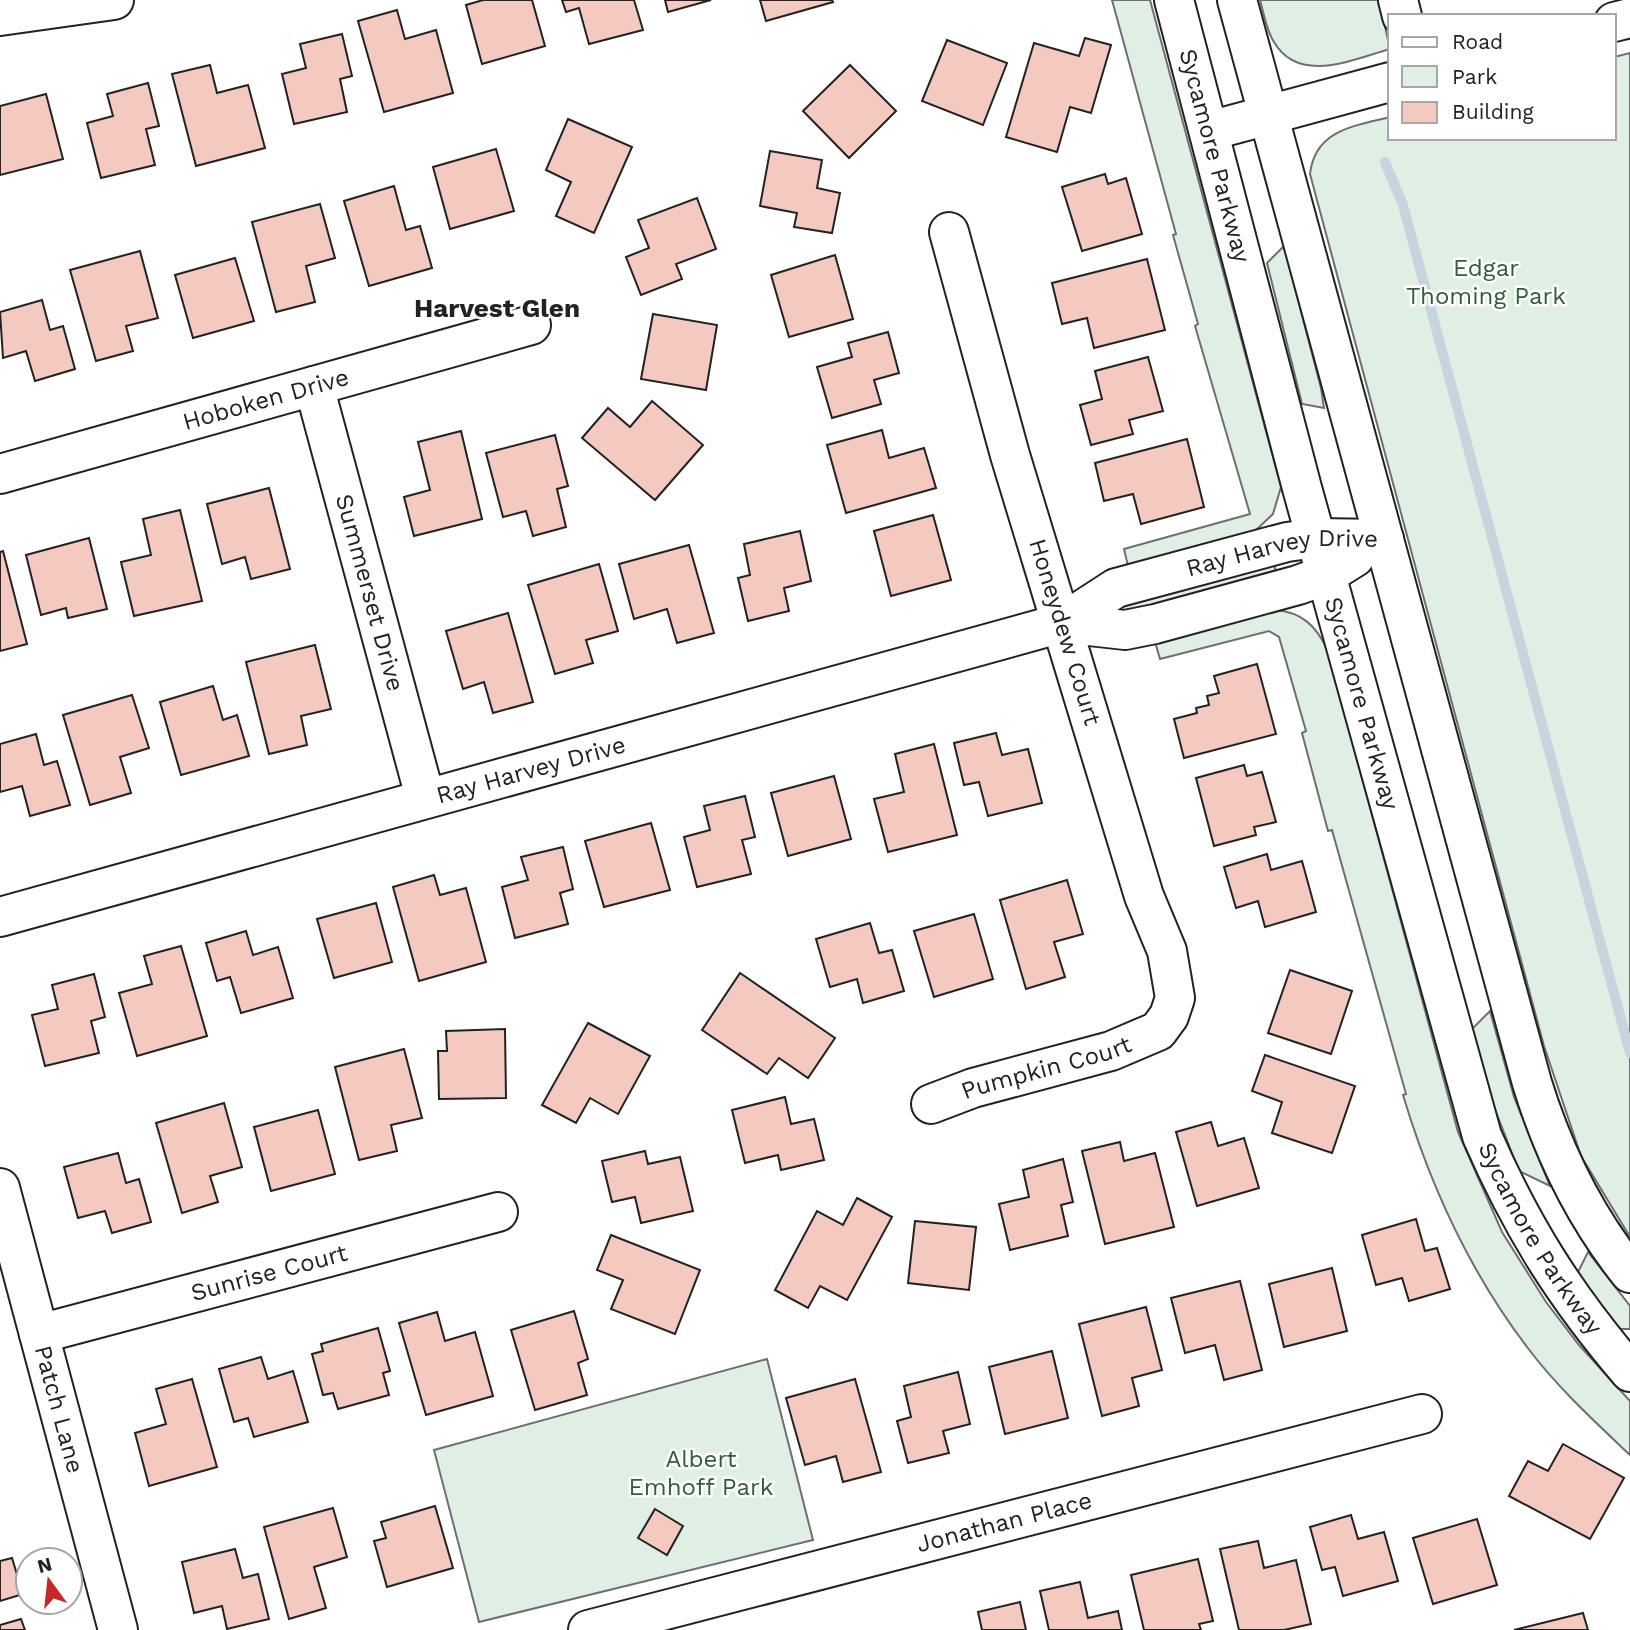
<svg xmlns="http://www.w3.org/2000/svg" width="1630" height="1630" viewBox="0 0 1630 1630" font-family="'Work Sans',sans-serif">
  <style>
    .green { fill: #e0efe3; stroke: #6f6f6f; stroke-width: 2 }
    .lines { fill: none; stroke-linecap: round; stroke-linejoin: round }
    .stream { stroke: #c7d3dd; stroke-width: 10 }
    .building { fill: #f3c9c0; stroke: #222; stroke-width: 2 }
    .minor-casing { stroke: #222; stroke-width: 42 }
    .major-casing { stroke: #222; stroke-width: 42 }
    .minor { stroke: #fff; stroke-width: 38 }
    .major { stroke: #fff; stroke-width: 38 }
    .labels { text-anchor: middle; dominant-baseline: central; stroke-width: 5; stroke-linejoin: round; paint-order: stroke }
    .street-label { font-size: 24px; fill: #222; stroke: #fff }
    .park-label { font-size: 24px; fill: #2f5e38; stroke: #fff }
    .neighbourhood-label { font-size: 26px; font-weight: bold; fill: #222; stroke: #fff }
  </style>
  <rect width="100%" height="100%" fill="#fff"/>
  <g class="green">
    <path d="M1112,0H1150L1281,487L1273,514L1254,532L1128,566L1124,549L1250,514L1195,326L1198,324L1173,235L1176,234Z"/>
    <path d="M1260,0H1379L1390,49C1354,59 1299,85 1274,42C1266,30 1264,14 1260,0Z"/>
    <path d="M1630,53V1237L1581,1156L1544,1046L1310,174C1315,130 1354,126 1390,117V138H1614V57Z"/>
    <path d="M1284,246L1321,388L1324,408L1302,404L1267,263Z"/>
    <path d="M1274,564L1276,572L1125,615L1118,610L1119,605Z"/>
    <path d="M1275,610C1302,612 1316,626 1327,649L1458,1132L1502,1232L1546,1302L1579,1345L1630,1401V1455C1594,1421 1557,1387 1527,1347C1470,1272 1430,1185 1403,1095L1406,1094L1332,830L1328,831L1302,733L1306,731L1279,637L1269,631L1160,659L1155,642Z"/>
    <path d="M1490,1011L1514,1097L1550,1186L1519,1171L1489,1094L1472,1029Z"/>
    <path d="M1588,1252L1630,1306V1329H1620L1577,1274Z"/>
    <path d="M767,1359L813,1540L479,1622L434,1450Z"/>
  </g>
  <g class="lines">
    <path class="stream" d="M1385,162L1403,205L1630,1053"/>
  </g>
  <g class="building">
    <path d="M483,0H532L545,46L482,64L466,5Z"/>
    <path d="M562,0H634L643,30L589,44L579,8L566,12Z"/>
    <path d="M665,0H711L668,12Z"/>
    <path d="M760,0H832L833,2L766,21Z"/>
    <path d="M397,10L405,39L436,30L453,93L384,112L358,21Z"/>
    <path d="M342,34L352,76L340,79L347,112L294,124L282,74L306,68L300,44Z"/>
    <path d="M1085,38L1111,45L1091,113L1070,107L1057,152L1006,137L1034,43L1079,56Z"/>
    <path d="M947,40L1007,63L983,125L922,101Z"/>
    <path d="M210,65L217,93L248,85L265,148L196,166L172,74Z"/>
    <path d="M850,65L896,111L849,158L803,111Z"/>
    <path d="M148,83L159,126L146,129L155,165L101,178L87,123L113,116L107,94Z"/>
    <path d="M46,94L63,159L0,175V106Z"/>
    <path d="M568,119L632,147L594,233L556,216L571,182L546,170Z"/>
    <path d="M496,149L514,211L450,229L433,167Z"/>
    <path d="M770,151L822,160L817,188L840,193L832,233L794,227L797,213L760,206Z"/>
    <path d="M1105,174L1108,184L1126,178L1142,234L1082,251L1062,187Z"/>
    <path d="M394,186L406,230L420,226L432,268L369,286L344,201Z"/>
    <path d="M697,198L716,249L676,264L682,279L641,295L626,257L649,248L638,220Z"/>
    <path d="M320,204L335,258L306,266L315,302L276,312L252,222Z"/>
    <path d="M140,251L158,318L126,326L133,351L96,361L70,270Z"/>
    <path d="M835,255L853,319L789,337L771,275Z"/>
    <path d="M235,258L254,321L193,338L175,275Z"/>
    <path d="M1147,259L1165,330L1094,348L1087,318L1062,324L1052,283Z"/>
    <path d="M42,300L50,330L63,326L75,369L35,381L26,351L3,358L0,312Z"/>
    <path d="M653,314L717,325L706,390L641,379Z"/>
    <path d="M888,332L899,373L874,380L881,404L832,418L817,367L852,357L848,343Z"/>
    <path d="M1148,357L1163,411L1129,420L1133,434L1091,445L1080,405L1102,399L1095,371Z"/>
    <path d="M652,401L703,445L655,500L582,438L608,408L630,427Z"/>
    <path d="M882,430L889,458L924,448L936,488L846,513L827,445Z"/>
    <path d="M461,431L482,519L414,536L404,497L430,490L418,442Z"/>
    <path d="M555,435L568,486L557,489L566,527L533,536L526,511L503,517L486,453Z"/>
    <path d="M1187,439L1204,507L1141,524L1133,494L1104,501L1095,463Z"/>
    <path d="M269,488L290,569L251,579L245,557L222,564L207,504Z"/>
    <path d="M180,510L202,601L134,616L121,562L151,555L143,519Z"/>
    <path d="M933,515L951,580L891,596L874,531Z"/>
    <path d="M800,531L811,581L784,588L789,611L748,621L738,578L750,575L744,544Z"/>
    <path d="M89,538L107,609L68,618L66,608L41,615L26,555Z"/>
    <path d="M689,545L714,633L677,643L667,609L634,619L619,564Z"/>
    <path d="M3,551L27,644L0,651V552Z"/>
    <path d="M599,564L618,631L586,640L593,663L555,674L528,585Z"/>
    <path d="M508,613L533,702L493,713L484,682L463,689L446,631Z"/>
    <path d="M315,645L331,709L301,716L307,745L269,754L246,662Z"/>
    <path d="M1257,664L1276,734L1184,758L1174,719L1197,713L1196,708L1209,705L1207,696L1219,693L1214,676Z"/>
    <path d="M213,686L223,720L237,715L249,756L181,775L160,702Z"/>
    <path d="M132,695L149,748L120,757L131,793L90,805L63,715Z"/>
    <path d="M996,733L1002,755L1028,749L1042,803L988,816L979,782L964,785L954,743Z"/>
    <path d="M36,734L44,765L57,761L70,805L30,816L22,786L0,792V744Z"/>
    <path d="M934,744L957,835L888,852L874,799L904,792L895,754Z"/>
    <path d="M1244,765L1247,776L1262,772L1276,822L1254,827L1256,835L1214,846L1196,778Z"/>
    <path d="M834,776L851,839L788,856L771,793Z"/>
    <path d="M745,796L755,837L742,840L751,874L697,887L684,837L710,830L704,806Z"/>
    <path d="M651,823L670,890L604,907L585,841Z"/>
    <path d="M563,847L573,889L560,893L568,924L515,938L502,887L528,880L521,857Z"/>
    <path d="M1267,854L1271,870L1302,861L1316,912L1265,927L1258,901L1236,908L1224,867Z"/>
    <path d="M434,875L440,895L466,888L486,962L419,981L393,887Z"/>
    <path d="M1067,880L1083,934L1054,942L1065,977L1026,989L1000,900Z"/>
    <path d="M376,903L392,962L334,978L317,919Z"/>
    <path d="M974,914L993,979L934,997L914,931Z"/>
    <path d="M870,923L879,953L892,950L904,991L863,1003L857,979L830,987L816,939Z"/>
    <path d="M246,931L253,955L278,947L293,998L241,1013L230,977L217,981L206,943Z"/>
    <path d="M181,946L207,1036L137,1056L119,993L152,984L144,956Z"/>
    <path d="M1290,970L1352,991L1331,1054L1268,1033Z"/>
    <path d="M740,973L835,1038L808,1078L779,1058L767,1074L702,1030Z"/>
    <path d="M94,974L105,1017L91,1021L99,1053L45,1066L32,1015L58,1009L52,985Z"/>
    <path d="M588,1023L650,1056L618,1114L590,1098L576,1123L542,1105Z"/>
    <path d="M505,1029L506,1098L439,1099L438,1051H447L446,1031Z"/>
    <path d="M404,1049L422,1118L391,1125L397,1151L359,1160L335,1067Z"/>
    <path d="M1265,1055L1355,1086L1332,1153L1272,1133L1282,1102L1252,1091Z"/>
    <path d="M785,1097L791,1124L814,1119L824,1160L781,1170L778,1155L745,1163L732,1110Z"/>
    <path d="M224,1103L242,1167L210,1176L218,1202L182,1213L156,1123Z"/>
    <path d="M318,1110L335,1174L271,1191L254,1127Z"/>
    <path d="M1211,1122L1218,1146L1244,1138L1259,1188L1197,1206L1176,1132Z"/>
    <path d="M1120,1142L1124,1161L1155,1153L1174,1227L1105,1244L1082,1151Z"/>
    <path d="M645,1151L648,1164L680,1157L693,1211L641,1223L635,1197L612,1202L602,1161Z"/>
    <path d="M118,1153L126,1183L139,1179L151,1222L112,1233L105,1211L78,1218L64,1167Z"/>
    <path d="M1063,1159L1073,1202L1061,1205L1068,1236L1010,1250L999,1204L1029,1197L1023,1170Z"/>
    <path d="M857,1198L892,1217L847,1300L820,1286L808,1308L775,1290L817,1211L843,1225Z"/>
    <path d="M1416,1219L1425,1251L1437,1248L1450,1289L1409,1301L1402,1278L1376,1285L1362,1235Z"/>
    <path d="M915,1221L976,1227L969,1290L908,1283Z"/>
    <path d="M611,1235L700,1270L675,1334L611,1309L623,1280L597,1270Z"/>
    <path d="M1332,1268L1347,1331L1284,1347L1269,1284Z"/>
    <path d="M1240,1281L1262,1370L1224,1380L1215,1345L1185,1353L1171,1298Z"/>
    <path d="M1146,1307L1162,1370L1132,1378L1139,1406L1102,1416L1079,1324Z"/>
    <path d="M574,1311L588,1359L578,1363L587,1395L535,1410L511,1330Z"/>
    <path d="M437,1312L445,1341L475,1332L493,1396L426,1415L399,1323Z"/>
    <path d="M378,1328L390,1371L383,1373L389,1395L338,1409L333,1393L323,1395L312,1354L323,1351L321,1344Z"/>
    <path d="M1052,1351L1068,1418L1005,1434L989,1367Z"/>
    <path d="M261,1357L268,1379L293,1371L308,1422L254,1437L248,1418L234,1422L219,1369Z"/>
    <path d="M958,1372L970,1424L943,1431L949,1453L908,1463L897,1421L911,1417L904,1386Z"/>
    <path d="M192,1379L217,1467L149,1486L135,1433L166,1424L156,1389Z"/>
    <path d="M855,1379L881,1472L843,1482L836,1456L805,1465L786,1398Z"/>
    <path d="M1563,1444L1624,1478L1590,1539L1509,1496L1528,1461L1548,1471Z"/>
    <path d="M435,1506L453,1568L387,1587L374,1541L386,1538L381,1522Z"/>
    <path d="M333,1508L347,1557L314,1567L326,1608L289,1619L264,1527Z"/>
    <path d="M655,1509L683,1526L667,1555L638,1538Z"/>
    <path d="M1351,1515L1358,1539L1384,1532L1398,1581L1343,1596L1335,1567L1322,1570L1310,1527Z"/>
    <path d="M1477,1519L1497,1585L1433,1604L1413,1538Z"/>
    <path d="M1258,1541L1264,1568L1296,1560L1311,1624L1284,1630H1239L1220,1549Z"/>
    <path d="M235,1549L243,1578L258,1574L269,1619L227,1629L222,1606L194,1613L182,1562Z"/>
    <path d="M12,1558L23,1594L0,1601V1561Z"/>
    <path d="M1198,1559L1213,1621L1199,1624L1201,1630H1144L1131,1575Z"/>
    <path d="M1080,1582L1088,1618L1118,1611L1122,1630H1049L1040,1591Z"/>
    <path d="M1020,1602L1026,1630H982L978,1612Z"/>
    <path d="M1583,1613L1588,1630H1514Z"/>
    <path d="M21,1619L25,1630H0V1625Z"/>
  </g>
  <g class="lines">
    <g class="minor-casing">
      <g id="minor">
        <path d="M1398,0L1402,16"/>
        <path d="M0,16L114,0"/>
        <path d="M1614,22L1630,18"/>
        <path d="M1209,131L1390,82"/>
        <path id="s1" d="M314,386L425,797"/>
        <path id="s2" d="M0,474L531,325"/>
        <path d="M1062,623L1125,630L1155,624L1298,585L1326,575L1355,557"/>
        <path id="s3" d="M0,917L1062,623L1116,588L1287,542L1316,538L1384,539"/>
        <path id="s4" d="M931,1104L973,1088L1111,1051L1158,1031L1169,1016L1175,998L1167,951L1144,896L1010,455L949,232"/>
        <path id="s5" d="M0,1188L118,1630"/>
        <path id="s6" d="M39,1334L498,1212"/>
        <path id="s7" d="M588,1630L1422,1414"/>
      </g>
    </g>
    <g class="major-casing">
      <g id="major">
        <path id="s8" d="M1174,0L1302,488L1482,1136C1522,1228 1565,1296 1630,1372"/>
        <path d="M1237,0L1532,1083C1553,1151 1585,1217 1630,1273"/>
      </g>
    </g>
    <use href="#minor" class="minor"/>
    <use href="#major" class="major"/>
  </g>
  <g class="labels">
    <g class="street-label">
      <text stroke="none"><textPath href="#s8" startOffset="161">Sycamore Parkway</textPath></text>
      <text stroke="none"><textPath href="#s2" startOffset="276">Hoboken Drive</textPath></text>
      <text stroke="none"><textPath href="#s3" startOffset="1337">Ray Harvey Drive</textPath></text>
      <text stroke="none"><textPath href="#s1" startOffset="214">Summerset Drive</textPath></text>
      <text transform="translate(1065 632) rotate(73)">Honeydew Court</text>
      <text stroke="none"><textPath href="#s8" startOffset="728">Sycamore Parkway</textPath></text>
      <text stroke="none"><textPath href="#s3" startOffset="551">Ray Harvey Drive</textPath></text>
      <text stroke="none"><textPath href="#s4" startOffset="121">Pumpkin Court</textPath></text>
      <text stroke="none"><textPath href="#s8" startOffset="1295">Sycamore Parkway</textPath></text>
      <text stroke="none"><textPath href="#s6" startOffset="238">Sunrise Court</textPath></text>
      <text stroke="none"><textPath href="#s5" startOffset="229">Patch Lane</textPath></text>
      <text stroke="none"><textPath href="#s7" startOffset="430">Jonathan Place</textPath></text>
    </g>
    <g class="park-label">
      <text x="1486" y="268">Edgar<tspan x="1486" dy="28">Thoming Park</tspan></text>
      <text x="701" y="1459">Albert<tspan x="701" dy="28">Emhoff Park</tspan></text>
    </g>
    <g class="neighbourhood-label">
      <text x="497" y="308">Harvest Glen</text>
    </g>
  </g>
  <rect x="1388" y="14" width="228" height="126" fill="#ffffff" stroke="#a7a7a7" stroke-width="2"/>
  <rect x="1402" y="37" width="35" height="10" fill="#ffffff" stroke="#a7a7a7" stroke-width="2"/>
  <text x="1452" y="49" font-size="21" fill="#222222">Road</text>
  <rect x="1402" y="66" width="35" height="21" fill="#e0efe3" stroke="#a7a7a7" stroke-width="2"/>
  <text x="1452" y="84" font-size="21" fill="#222222">Park</text>
  <rect x="1402" y="102" width="35" height="21" fill="#f3c9c0" stroke="#a7a7a7" stroke-width="2"/>
  <text x="1452" y="119" font-size="21" fill="#222222">Building</text>
  <g transform="translate(49 1581) rotate(345)"><circle r="33" fill="#ffffff" stroke="#a7a7a7" stroke-width="2"/>
  <path d="M0-5L12 26L0 18L-12 26Z" fill="#c62828"/>
  <text y="-10" font-size="19" font-weight="bold" text-anchor="middle" fill="#222222">N</text>
  </g>
</svg>
